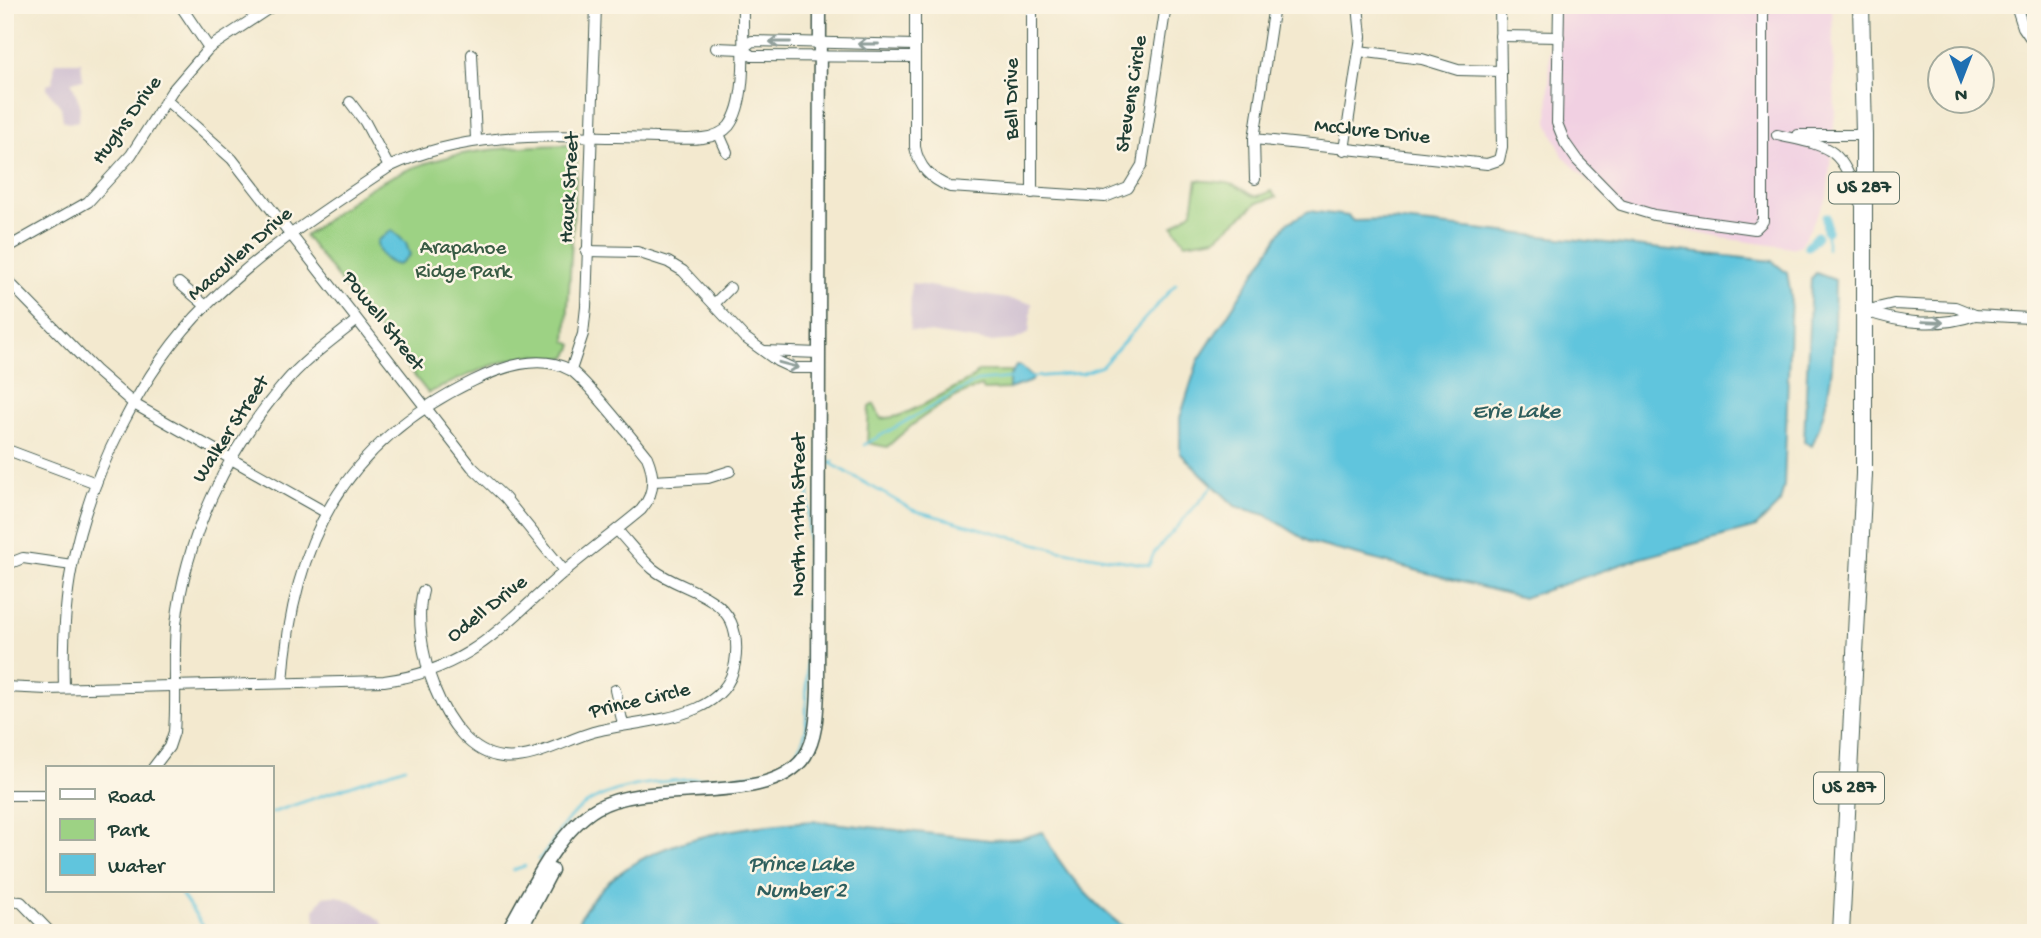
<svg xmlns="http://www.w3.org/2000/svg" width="2041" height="938" viewBox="0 0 2041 938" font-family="'Gochi Hand',sans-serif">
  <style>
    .built { fill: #f1d0e2 }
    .industrial { fill: #cebed0 }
    .green { fill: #9dd284; stroke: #5e885c; stroke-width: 2 }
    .water { fill: #60c5dd; stroke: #408188; stroke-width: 2 }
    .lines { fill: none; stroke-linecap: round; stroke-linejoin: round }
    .stream { stroke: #60c5dd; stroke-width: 2.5 }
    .canal { stroke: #60c5dd; stroke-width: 9 }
    .minor-casing { stroke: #3f574b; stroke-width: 12 }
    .tertiary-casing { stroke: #3f574b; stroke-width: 15 }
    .primary-casing { stroke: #3f574b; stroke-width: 18 }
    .minor { stroke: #fff; stroke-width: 10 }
    .tertiary { stroke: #fff; stroke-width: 12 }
    .primary { stroke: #fff; stroke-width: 16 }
    .oneway { stroke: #8f9e9a }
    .labels { text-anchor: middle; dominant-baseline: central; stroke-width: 5; stroke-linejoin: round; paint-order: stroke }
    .shield { fill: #fcf5e5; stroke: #617469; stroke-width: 2 }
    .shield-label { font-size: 19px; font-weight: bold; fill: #1f3d34 }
    .street-label { font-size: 21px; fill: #1f3d34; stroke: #fcf5e5 }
    .park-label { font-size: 21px; fill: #385b44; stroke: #fcf5e5 }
    .water-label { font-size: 23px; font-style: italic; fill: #2f5f5e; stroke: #fcf5e5 }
  </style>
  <rect width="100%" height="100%" fill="#fcf5e5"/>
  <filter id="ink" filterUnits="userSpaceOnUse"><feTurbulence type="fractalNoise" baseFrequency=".0143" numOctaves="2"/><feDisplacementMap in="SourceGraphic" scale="14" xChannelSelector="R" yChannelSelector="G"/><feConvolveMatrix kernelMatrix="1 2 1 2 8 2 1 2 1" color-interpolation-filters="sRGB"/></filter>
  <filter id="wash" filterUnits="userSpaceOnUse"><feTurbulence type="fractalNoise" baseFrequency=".00686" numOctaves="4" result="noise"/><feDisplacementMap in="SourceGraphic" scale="28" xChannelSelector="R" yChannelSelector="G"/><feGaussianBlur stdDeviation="1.57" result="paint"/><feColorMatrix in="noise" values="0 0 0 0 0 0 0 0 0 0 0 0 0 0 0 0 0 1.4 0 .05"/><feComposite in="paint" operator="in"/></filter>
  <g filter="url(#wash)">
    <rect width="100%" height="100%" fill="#f3e9cf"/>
    <path class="built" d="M1551,5H1832L1835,113L1827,197L1801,245L1792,248L1722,238L1633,219L1607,200L1563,156L1548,123Z"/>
    <g class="industrial">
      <path d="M55,62H81L83,80L71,81L80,104L79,121L68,123L63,120L61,107L47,89V84L53,82Z"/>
      <path d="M911,283L1032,303L1029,333L1015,340L989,342L910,330Z"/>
      <path d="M324,896H338L359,905L381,921L388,933H318L314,910Z"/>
    </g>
    <g class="green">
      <path d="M572,145L577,154L566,341L573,345L568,356C555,362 540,353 525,356C491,363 460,379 428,393L305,236C327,220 348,202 370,188C433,151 500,146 572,145Z"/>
      <path d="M1197,180C1209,182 1225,181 1236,186C1253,193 1249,202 1271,191L1276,197L1257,203L1216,238L1185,243L1173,226L1192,211Z"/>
      <path d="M979,371H1011L1009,389L984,390L981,386C943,400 916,420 887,447L867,443L869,407L874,404L881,419L899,416L923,405L971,379Z"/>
    </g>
    <g class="water">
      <path d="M1309,211L1348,216L1353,221L1393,220L1772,261L1787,273L1791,295L1784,485L1780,503L1756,527L1634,560L1523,598L1311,543L1266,515L1235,506L1180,453V418L1198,361L1286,224Z"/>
      <path d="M392,230L406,243L410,255L398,265C386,263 377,253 377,241Z"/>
      <path d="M1816,273L1835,280C1833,343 1837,386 1812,446L1804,442L1811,279Z"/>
      <path d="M1016,366H1021L1033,377L1032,381L1009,389V378Z"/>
      <path d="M813,821L990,840L1022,838L1043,832C1062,873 1095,906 1131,933H573C609,841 729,827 813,821Z"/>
    </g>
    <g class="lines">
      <g class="stream">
        <path d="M1827,231V249"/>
        <path d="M1032,377L1083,373L1102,366L1176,284"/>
        <path d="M864,445L977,381L1012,378"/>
        <path d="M834,461L830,463L913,510L1059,550L1149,565L1154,553L1213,486"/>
        <path d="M271,813L405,767"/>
        <path d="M538,860C552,848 559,826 574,813C619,772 710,783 767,772C790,765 800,752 806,730L809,477"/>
        <path d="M513,870L525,866"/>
        <path d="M179,891L208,933"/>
      </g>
      <g class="canal">
        <path d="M1826,217L1827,231"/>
        <path d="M1808,246L1817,236"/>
      </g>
    </g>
  </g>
  <g filter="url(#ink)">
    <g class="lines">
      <g class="minor-casing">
        <g id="minor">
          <path d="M180,5L209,48"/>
          <path d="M915,5V147C919,168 931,179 950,187L1105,197L1128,188L1142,165L1166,5"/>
          <path d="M1032,5V193"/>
          <path d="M1559,5L1557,123L1565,143L1577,160L1621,205L1654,215L1755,229L1763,221V5"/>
          <path d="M2016,5L2023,27L2036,46"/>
          <path d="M1500,36L1559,37"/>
          <path d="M716,48L742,49L752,56L915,57"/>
          <path d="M742,49L752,41L915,45"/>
          <path d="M1359,51L1422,59L1458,70L1501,71"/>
          <path d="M472,54L476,139"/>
          <path d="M166,100L232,159L472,467L505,498L565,572"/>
          <path d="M350,102L365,122L389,167"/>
          <path d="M719,134L727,152"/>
          <path d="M1777,135C1834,147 1840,147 1860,203"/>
          <path d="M1798,135H1864"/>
          <path d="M1254,139L1487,164L1499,160L1502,147L1500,5"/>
          <path d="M1344,150L1361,37L1358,5"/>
          <path d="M1255,179L1254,139L1274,5"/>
          <path d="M5,249L88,202L131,155L172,91L209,48L274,5"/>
          <path d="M586,251L637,252L668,262L683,271L744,337L777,361L792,368H819"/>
          <path d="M5,278L95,370L134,404L325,512"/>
          <path d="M179,283L206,306"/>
          <path d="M714,304L730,288"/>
          <path d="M1864,311L1894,304L1955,307L1975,315L2029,318L2036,321"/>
          <path d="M1866,311C1900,324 1941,327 1975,315"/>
          <path d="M2032,319L2036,291"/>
          <path d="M764,351L819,353"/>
          <path d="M571,370L583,334L586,307L596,5"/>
          <path d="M5,449L96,483"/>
          <path d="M653,481L708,478L730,471"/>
          <path d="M8,564L23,558L72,565"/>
          <path d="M423,591C410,640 442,750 502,757C532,761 565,740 593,732C640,719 725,723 735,663C737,650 737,635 731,622C717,592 676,588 653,569C640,558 629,543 617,530"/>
          <path d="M5,687L47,689L384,681C471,670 503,624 565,571C590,550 616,531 641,510C655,494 655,476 647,457C634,441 583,376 570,370C539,353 501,367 473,381C342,444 292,543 283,683"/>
          <path d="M64,688C63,648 64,606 72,566C89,477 142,369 207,305C261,251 326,209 389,167C474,127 566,137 657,138C678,138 714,144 729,126C749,99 742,39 743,5"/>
          <path d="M615,690L623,724"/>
          <path d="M153,768L169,747L174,732C177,696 173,660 176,625C185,538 227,450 284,384C304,360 331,341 356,321"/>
          <path d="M5,795H47"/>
          <path d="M5,901L21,902L51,933"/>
        </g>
      </g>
      <g class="tertiary-casing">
        <g id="tertiary">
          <path d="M506,933C529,894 557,831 597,808C651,777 770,809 805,756C817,737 817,711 818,689L820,5"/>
          <path d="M519,933L552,870"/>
        </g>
      </g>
      <g class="primary-casing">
        <path id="primary" d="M1841,933L1864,474V135L1861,5"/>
      </g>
      <use href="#minor" class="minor"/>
      <use href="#tertiary" class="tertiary"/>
      <use href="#primary" class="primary"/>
    </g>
    <defs><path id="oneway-shaft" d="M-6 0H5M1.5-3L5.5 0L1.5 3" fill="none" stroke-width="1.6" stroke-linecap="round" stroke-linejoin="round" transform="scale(1.75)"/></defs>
    <g class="oneway">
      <use href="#oneway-shaft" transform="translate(780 42) rotate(-180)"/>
      <use href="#oneway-shaft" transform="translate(868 44) rotate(-180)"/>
      <use href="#oneway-shaft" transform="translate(1933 322) rotate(2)"/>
      <use href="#oneway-shaft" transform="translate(789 365) rotate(15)"/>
    </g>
  </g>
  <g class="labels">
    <g class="shield">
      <rect x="1829" y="172.5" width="70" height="31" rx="5"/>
      <rect x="1814" y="772.5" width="70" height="31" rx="5"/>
    </g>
    <g class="shield-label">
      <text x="1864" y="188">US 287</text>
      <text x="1849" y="788">US 287</text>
    </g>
    <g class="street-label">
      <text transform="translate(1133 94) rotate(-81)">Stevens Circle</text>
      <text transform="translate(1013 99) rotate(-90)">Bell Drive</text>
      <text transform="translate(128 121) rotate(-54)">Hughs Drive</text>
      <text transform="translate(1372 133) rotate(6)">McClure Drive</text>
      <text transform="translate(571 188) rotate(-87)">Hauck Street</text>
      <text transform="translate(241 255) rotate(-41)">Maccullen Drive</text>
      <text transform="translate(382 322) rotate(52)">Powell Street</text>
      <text transform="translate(232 430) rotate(-57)">Walker Street</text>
      <text transform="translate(800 515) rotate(-90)">North 111th Street</text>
      <text transform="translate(488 610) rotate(-38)">Odell Drive</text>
      <text transform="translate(640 702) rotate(-13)">Prince Circle</text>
    </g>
    <g class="park-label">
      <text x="463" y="249">Arapahoe<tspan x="463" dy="24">Ridge Park</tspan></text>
    </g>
    <g class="water-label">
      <text x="1516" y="412">Erie Lake</text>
      <text x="801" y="865">Prince Lake<tspan x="801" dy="26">Number 2</tspan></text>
    </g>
  </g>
  <rect width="2041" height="938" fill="none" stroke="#fcf5e5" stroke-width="28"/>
  <rect x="46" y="766" width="228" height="126" fill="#fcf5e5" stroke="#a4ab9e" stroke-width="2"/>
  <rect x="60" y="789" width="35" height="10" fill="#ffffff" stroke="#a4ab9e" stroke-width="2"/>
  <text x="108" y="802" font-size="21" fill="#1f3d34">Road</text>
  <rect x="60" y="819" width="35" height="21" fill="#9dd284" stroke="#a4ab9e" stroke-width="2"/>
  <text x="108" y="836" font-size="21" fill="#1f3d34">Park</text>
  <rect x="60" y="854" width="35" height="21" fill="#60c5dd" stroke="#a4ab9e" stroke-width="2"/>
  <text x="108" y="872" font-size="21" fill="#1f3d34">Water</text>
  <g transform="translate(1961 80) rotate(180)"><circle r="33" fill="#fcf5e5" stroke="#a4ab9e" stroke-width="2"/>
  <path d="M0-5L12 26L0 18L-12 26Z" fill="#1f6fb2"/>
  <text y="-10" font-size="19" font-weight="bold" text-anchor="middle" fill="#1f3d34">N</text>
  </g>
</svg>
